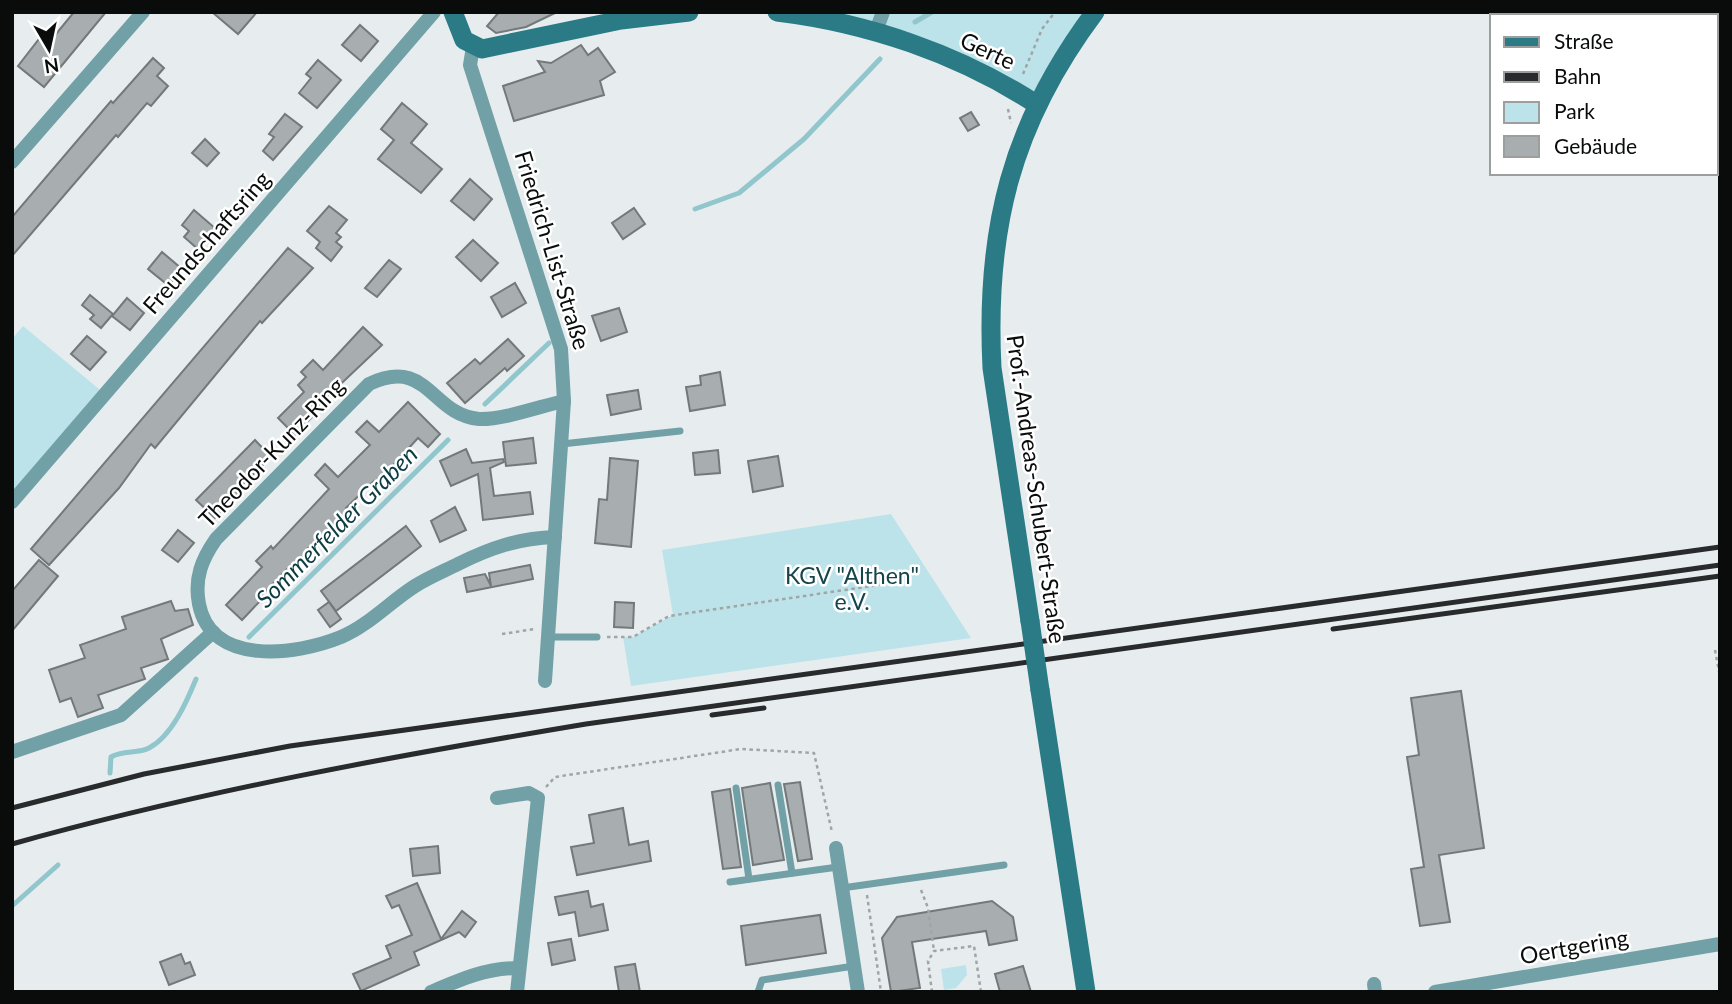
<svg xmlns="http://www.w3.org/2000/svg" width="1732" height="1004" viewBox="0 0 1732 1004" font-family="Lato,sans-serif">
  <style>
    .green { fill: #bce3e9 }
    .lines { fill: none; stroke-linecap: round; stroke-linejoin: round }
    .stream { stroke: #92c6cd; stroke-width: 5 }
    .building { fill: #a8aeaf; stroke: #73797a; stroke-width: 2 }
    .path { stroke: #a0a5a6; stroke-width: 2.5; stroke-dasharray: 3.5 3.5; stroke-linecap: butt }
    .lane { stroke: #71a0a7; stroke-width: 7 }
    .street { stroke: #71a0a7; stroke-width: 14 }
    .secondary { stroke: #2a7b85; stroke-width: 19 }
    .rail { stroke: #282a2b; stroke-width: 5 }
    .secondary-bridge { stroke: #2a7b85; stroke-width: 19 }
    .labels { text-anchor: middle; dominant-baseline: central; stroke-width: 5; stroke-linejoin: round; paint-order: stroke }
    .street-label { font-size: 23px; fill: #0a0c0c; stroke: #fff }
    .park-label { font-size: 23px; fill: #15444a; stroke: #fff }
    .water-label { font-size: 24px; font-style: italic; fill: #0b3c42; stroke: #fff }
  </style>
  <rect width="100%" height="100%" fill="#e7edee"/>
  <g class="green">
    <path d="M777,12H1095L1036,104L970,69Z"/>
    <path d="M23,326L105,394L12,502V339Z"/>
    <path d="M891,514L971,638L631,686L623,637H633L673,615L662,550Z"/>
    <path d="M966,965L967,975L956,988L944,990L941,969Z"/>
  </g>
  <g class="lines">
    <g class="stream">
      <path d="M915,22L932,12"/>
      <path d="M695,209L739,193L804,139L880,59"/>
      <path d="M485,404L549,343"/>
      <path d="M249,637L448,440"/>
      <path d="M110,773L111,757C123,750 138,754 149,748C172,736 187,701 196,679"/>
      <path d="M12,906L58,865"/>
    </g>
  </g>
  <g class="building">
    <path d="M74,12H106L44,87L18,66L39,39L47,45Z"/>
    <path d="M212,12H257L238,34Z"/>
    <path d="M499,12H557L526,27L496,33L487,26Z"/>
    <path d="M360,25L378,41L361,61L342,45Z"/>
    <path d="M581,45L588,55L598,48L615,72L600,81L604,95L514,121L503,86L545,72L538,61L551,63Z"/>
    <path d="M153,58L164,68L157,76L168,86L151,106L147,103L118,137L116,135L12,256V217L111,101L113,103Z"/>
    <path d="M318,60L341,80L317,108L299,93L311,78L306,74Z"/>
    <path d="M402,103L427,124L411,143L442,169L421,193L378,159L394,140L381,129Z"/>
    <path d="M971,112L979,125L968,131L960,118Z"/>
    <path d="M285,114L302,127L273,160L263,151L274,137L269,134Z"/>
    <path d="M205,139L219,153L207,166L192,153Z"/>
    <path d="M470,179L492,199L474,220L451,201Z"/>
    <path d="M329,206L347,220L336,233L341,237L336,242L342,247L331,261L316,248L320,242L307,231Z"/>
    <path d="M634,208L645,224L623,239L612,223Z"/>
    <path d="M194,210L216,229L199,250L184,237L189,231L182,225Z"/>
    <path d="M473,240L498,263L481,281L456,257Z"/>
    <path d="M288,248L313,268L262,323L260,321L155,448L151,444L119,488L49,565L31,549Z"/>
    <path d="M162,252L182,269L169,286L148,269Z"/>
    <path d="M389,260L401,269L377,297L365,288Z"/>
    <path d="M515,283L526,303L502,317L491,297Z"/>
    <path d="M90,295L113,314L101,328L90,319L94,315L82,305Z"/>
    <path d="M127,298L144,313L130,330L112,316Z"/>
    <path d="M619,308L627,332L601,341L592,316Z"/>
    <path d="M363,327L382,345L309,414L312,417L295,435L278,418L304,392L298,385L306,377L301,372L313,360L323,370Z"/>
    <path d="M87,336L106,352L90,370L71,354Z"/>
    <path d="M508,339L524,356L507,371L505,368L465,403L447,383L475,359L480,364Z"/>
    <path d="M720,372L725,405L690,411L686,387L701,385L700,376Z"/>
    <path d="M638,390L641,409L611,415L607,395Z"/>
    <path d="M408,402L440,434L428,447L418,438L376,484L374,481L346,508L350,512L336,527L333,524L305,551L308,554L293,569L290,566L260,597L262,599L242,620L226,605L262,567L256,561L271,546L273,549L329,489L315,475L325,464L338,477L370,445L356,432L367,421L379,432Z"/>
    <path d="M533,438L536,463L506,466L503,442Z"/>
    <path d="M255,440L271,457L236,491L239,494L215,518L196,500Z"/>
    <path d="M466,449L472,463L503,459L504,462L490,468L494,496L530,492L533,514L483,520L478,474L451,486L440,461Z"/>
    <path d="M718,450L720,473L695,475L693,453Z"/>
    <path d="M778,456L783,486L753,492L748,461Z"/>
    <path d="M610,458L638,461L631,547L595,543L599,499L607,500Z"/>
    <path d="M455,507L466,530L440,542L431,521Z"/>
    <path d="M406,526L421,546L336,611L321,591Z"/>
    <path d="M178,530L194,543L178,562L162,550Z"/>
    <path d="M39,560L58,576L12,631V591Z"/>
    <path d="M530,565L533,579L467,592L464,578L485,574L491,586L489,573Z"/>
    <path d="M171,601L175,611L188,609L193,625L161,639L168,659L141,668L145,679L98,695L103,708L78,717L71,698L60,702L49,670L85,658L80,645L126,629L122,617Z"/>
    <path d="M329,602L341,619L330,627L318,610Z"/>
    <path d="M615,602L634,603L633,628L614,627Z"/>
    <path d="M1461,691L1484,848L1439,855L1450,922L1420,926L1411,869L1424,867L1407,757L1419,755L1411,698Z"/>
    <path d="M800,782L812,859L798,861L784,784Z"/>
    <path d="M770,783L784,860L753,865L742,788Z"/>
    <path d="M730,789L741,867L723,869L712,792Z"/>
    <path d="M623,808L629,845L648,841L651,861L577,875L571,847L594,843L589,815Z"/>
    <path d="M438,846L440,873L413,876L410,849Z"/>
    <path d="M417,883L441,939L462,911L476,922L465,937L459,932L414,952L419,965L361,991L353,974L391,958L386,946L412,935L399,905L392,908L386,896Z"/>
    <path d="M588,891L591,907L603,904L608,930L579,936L575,912L559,915L555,897Z"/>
    <path d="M992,901L1013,917L1017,940L989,945L986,931L912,942L920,988L891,992L882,938L897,917Z"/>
    <path d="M820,915L826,953L746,965L741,926Z"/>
    <path d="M571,939L575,960L552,965L548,943Z"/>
    <path d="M181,954L185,964L190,962L195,975L169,985L160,962Z"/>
    <path d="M635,964L640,992H619L615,967Z"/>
    <path d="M1023,966L1031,992H1000L995,974Z"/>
  </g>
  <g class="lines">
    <g class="path">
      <path d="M1023,74L1042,29L1055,12"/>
      <path d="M1008,109L1011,123"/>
      <path d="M502,634L535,629"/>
      <path d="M607,637H633L669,616L912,580"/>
      <path d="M1715,650L1720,677"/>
      <path d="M546,787L555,777L741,749L814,753L832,832"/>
      <path d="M921,890L928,908L934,951"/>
      <path d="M867,895L881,992"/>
      <path d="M932,992L928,961L934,951L974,946L981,992"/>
    </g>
    <g class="lane">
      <path d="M562,444L680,431"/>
      <path d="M549,637H597"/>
      <path d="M778,785L792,873"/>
      <path d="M736,788L749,879"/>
      <path d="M730,882L838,867"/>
      <path d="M842,888L1004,865"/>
      <path d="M758,992L762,980L854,966"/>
    </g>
    <g class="street">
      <path d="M876,31L883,12"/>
      <path d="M473,47L470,65L561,349L564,401L545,681"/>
      <path d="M12,162L143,12"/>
      <path d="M12,502L434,12"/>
      <path d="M555,537C519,538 490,548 458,564C444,571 429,577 415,586C391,601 368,626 341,637C297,655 211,667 199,604C194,578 202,559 216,539L369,384C428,356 431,415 479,419C503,420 541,406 564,401"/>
      <path d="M12,752L121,715L213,632"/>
      <path d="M497,798L529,793L538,798L517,992"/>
      <path d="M836,848L858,992"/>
      <path d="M1374,984L1375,992"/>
      <path d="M431,992C461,979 486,968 519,968"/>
      <path d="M1435,992L1720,944"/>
    </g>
    <g class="secondary">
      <path d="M453,12L464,40L482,49L621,20L689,12"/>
      <path d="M777,12C868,23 959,54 1036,104"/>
      <path d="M1030,621L992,368C985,230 1011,124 1095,12"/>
      <path d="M1040,690L1086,992"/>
    </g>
    <g class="rail">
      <path d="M1333,629L1720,576"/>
      <path d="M712,715L764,708"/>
      <path d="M12,808L144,774L290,746L1720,547"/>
      <path d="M12,844C201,791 394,756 586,724L1720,565"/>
    </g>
    <path class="secondary-bridge" d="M1030,621L1040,690"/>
  </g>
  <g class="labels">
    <g class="street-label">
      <text transform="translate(988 50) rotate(25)">Gerte</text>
      <text transform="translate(206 242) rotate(-49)">Freundschaftsring</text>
      <text transform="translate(553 250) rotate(73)">Friedrich-List-Straße</text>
      <text transform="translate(271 452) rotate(-46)">Theodor-Kunz-Ring</text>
      <text transform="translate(1037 489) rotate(82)">Prof.-Andreas-Schubert-Straße</text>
      <text transform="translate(1574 946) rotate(-10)">Oertgering</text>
    </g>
    <g class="park-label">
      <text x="852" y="575">KGV "Althen"<tspan x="852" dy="26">e.V.</tspan></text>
    </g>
    <g class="water-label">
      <text transform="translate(336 526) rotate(-45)">Sommerfelder Graben</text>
    </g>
  </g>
  <rect width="1732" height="1004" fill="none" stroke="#0a0c0c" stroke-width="28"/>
  <rect x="1490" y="14" width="228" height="161" fill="#ffffff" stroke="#9d9e9e" stroke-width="2"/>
  <rect x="1504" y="37" width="35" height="10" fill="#2a7b85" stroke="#9d9e9e" stroke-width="2"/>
  <text x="1554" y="49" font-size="21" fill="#0a0c0c">Straße</text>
  <rect x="1504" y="72" width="35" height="10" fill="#282a2b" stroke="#9d9e9e" stroke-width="2"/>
  <text x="1554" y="84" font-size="21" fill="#0a0c0c">Bahn</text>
  <rect x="1504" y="102" width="35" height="21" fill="#bce3e9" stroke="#9d9e9e" stroke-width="2"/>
  <text x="1554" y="119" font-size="21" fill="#0a0c0c">Park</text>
  <rect x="1504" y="136" width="35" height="21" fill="#a8aeaf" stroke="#9d9e9e" stroke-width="2"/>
  <text x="1554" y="154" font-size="21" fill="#0a0c0c">Gebäude</text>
  <g transform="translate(49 49) rotate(171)" stroke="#ffffff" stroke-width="5" paint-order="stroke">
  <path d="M0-5L12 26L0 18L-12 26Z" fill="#0a0c0c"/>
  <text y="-10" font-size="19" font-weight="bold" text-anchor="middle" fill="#0a0c0c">N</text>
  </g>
</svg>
